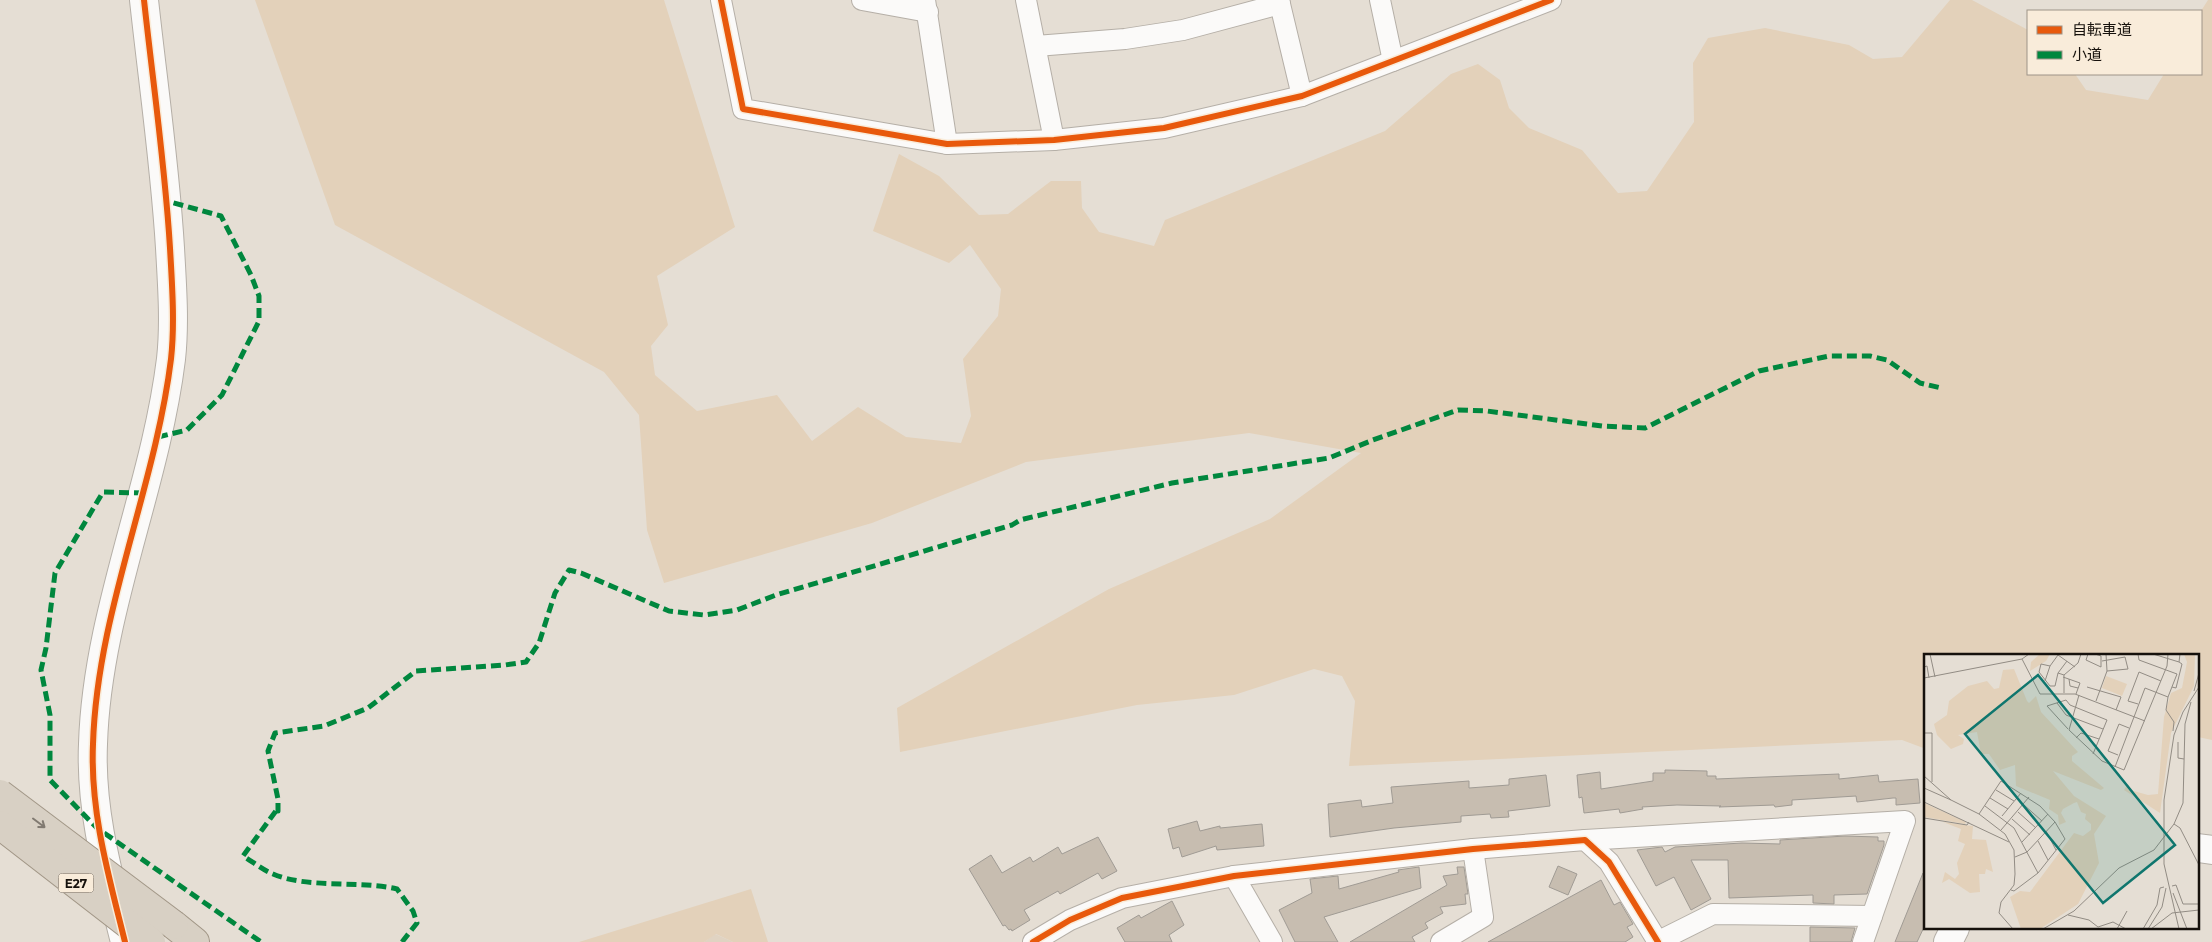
<svg xmlns="http://www.w3.org/2000/svg" width="2212" height="942" viewBox="0 0 2212 942" font-family="Montserrat,'Noto Sans JP',sans-serif">
  <style>
    .built { fill: #e0d3c2 }
    .green { fill: #e3d1ba }
    .building { fill: #c7bdb0; stroke: #a09b94 }
    .lines { fill: none; stroke-linecap: round; stroke-linejoin: round }
    .street-casing { stroke: #b5afa7; stroke-width: 22 }
    .secondary-casing { stroke: #b5afa7; stroke-width: 30 }
    .highway-casing { stroke: #a19686; stroke-width: 30 }
    .street { stroke: #fbfaf9; stroke-width: 20 }
    .secondary { stroke: #fbfaf9; stroke-width: 28 }
    .highway { stroke: #d8d0c4; stroke-width: 28 }
    .highway-bridge-casing { stroke: #a19686; stroke-width: 30; stroke-linecap: butt }
    .highway-bridge { stroke: #d8d0c4; stroke-width: 28 }
    .quiet { stroke: #00873e; stroke-width: 5; stroke-dasharray: 10 5; stroke-linecap: butt }
    .cycleway-casing { stroke: #f9ecda; stroke-width: 9 }
    .cycleway { stroke: #e8590c; stroke-width: 6 }
    .oneway { stroke: #817a71 }
    .labels { text-anchor: middle; dominant-baseline: central; stroke-width: 4; stroke-linejoin: round; paint-order: stroke }
    .shield { fill: #f9ecda; stroke: #5a534a; stroke-width: 1 }
    .shield-label { font-size: 12px; font-weight: bold; fill: #16110c }
    .inset-road { fill: none; stroke: #928c84; stroke-width: 1 }
    .view { fill: #0f766e; fill-opacity: 0.15; stroke: #0f766e; stroke-width: 2.5 }
    .inset-edge { fill: none; stroke: #16110c; stroke-width: 2.5 }
  </style>
  <rect width="100%" height="100%" fill="#e5ded4"/>
  <path class="built" d="M715,934L733,942H704Z"/>
  <g class="green">
    <path d="M255,0H664L735,227L657,276L668,325L651,346L655,375L697,411L777,395L812,441L858,407L906,437L961,443L971,416L963,359L998,316L1001,289L970,245L949,263L873,231L899,154L939,176L979,215L1008,214L1051,181H1081L1082,208L1099,232L1154,246L1165,220L1385,131L1451,74L1478,64L1500,80L1509,108L1529,128L1582,150L1618,193L1647,191L1694,122L1693,63L1708,38L1765,28L1849,45L1873,59L1902,57L1950,0H1972L2028,30V74H2075L2086,90L2148,100L2164,74H2201V11L2208,0H2212V740L2198,737V656H1926V749L1902,740L1349,766L1355,701L1342,676L1314,669L1234,695L1137,705L900,752L897,708L1109,589L1270,519L1361,453L1249,433L1026,462L872,523L664,583L647,530L639,415L604,372L335,225Z"/>
    <path d="M751,889L768,942H733L716,934L704,942H579Z"/>
  </g>
  <g class="building">
    <path d="M1665,770L1707,771V776H1716V779L1839,774V779L1878,775L1879,782L1918,779L1920,803L1896,805V798H1893L1857,802L1856,796L1792,800V805L1775,807L1774,805L1719,807L1721,806L1677,805L1642,807L1643,809L1620,813L1619,809L1584,813L1582,797L1579,798L1577,775L1600,772L1601,789L1653,781V773H1665Z"/>
    <path d="M1546,775L1550,806L1508,811L1509,817L1491,818L1490,814L1461,816V822L1394,828L1330,837L1328,804L1361,800L1362,807L1393,803L1391,787L1469,781V788L1509,785V779Z"/>
    <path d="M1197,821L1200,831L1220,826V828L1262,824L1264,846L1217,850L1216,846L1182,857L1179,847L1173,849L1168,829Z"/>
    <path d="M1845,836L1878,837V841H1884V845L1867,894L1834,895V904L1813,903V895L1729,898L1728,860H1691L1711,899L1691,910L1674,877L1656,886L1637,850L1662,847L1665,852L1675,847L1742,843L1780,844V840Z"/>
    <path d="M1098,837L1117,871L1102,879L1098,873L1060,894L1058,891L1024,910L1030,920L1012,931L1011,929L1009,930L1005,925L1003,926L969,869L991,855L1002,873L1030,857L1033,862L1058,847L1062,854Z"/>
    <path d="M1558,866L1577,874L1568,895L1549,887Z"/>
    <path d="M1419,867L1421,888L1324,917L1338,942H1295L1279,910L1312,893L1310,879L1338,876L1339,889L1399,872L1398,870Z"/>
    <path d="M1457,867H1464L1468,894H1465L1466,904L1440,907L1443,913L1425,923L1428,928L1412,937L1415,942H1350L1447,885L1443,876L1458,874Z"/>
    <path d="M1923,873L1926,923L1917,942H1895Z"/>
    <path d="M1601,880L1614,905L1620,902L1633,924L1627,927L1633,937L1625,942H1488Z"/>
    <path d="M1172,901L1184,925L1169,935L1172,942H1125L1117,928L1139,915L1141,918Z"/>
    <path d="M1810,927L1855,928L1851,942H1810Z"/>
  </g>
  <g class="lines">
    <g class="street-casing">
      <g id="street">
        <path d="M721,0L743,109L947,144L1054,140L1164,128L1302,96L1551,0"/>
        <path d="M862,0L928,12"/>
        <path d="M925,0L947,144"/>
        <path d="M1026,0L1054,140"/>
        <path d="M1279,0L1302,96"/>
        <path d="M1380,0L1393,61"/>
        <path d="M1036,46L1125,39L1183,30L1280,4"/>
        <path d="M1585,840L1905,821L1863,942"/>
        <path d="M1234,876L1272,942"/>
        <path d="M1033,942L1070,920L1122,898L1234,876L1473,849L1585,840L1609,862L1658,942"/>
        <path d="M1441,942L1483,917L1473,849"/>
        <path d="M1657,942L1713,914L1872,916"/>
      </g>
    </g>
    <g class="secondary-casing">
      <g id="secondary">
        <path d="M2198,848L2212,850"/>
        <path d="M125,942C109,877 90,812 93,744C97,612 155,489 171,359C175,323 172,284 170,248C165,165 153,83 144,0"/>
        <path d="M1948,942L1955,928"/>
      </g>
    </g>
    <g class="highway-casing">
      <path id="highway" d="M174,925L195,942"/>
    </g>
    <use href="#street" class="street"/>
    <use href="#secondary" class="secondary"/>
    <use href="#highway" class="highway"/>
    <g class="highway-bridge-casing">
      <g id="highway-bridge">
        <path d="M0,794L174,925"/>
        <path d="M0,825L151,942"/>
      </g>
    </g>
    <use href="#highway-bridge" class="highway-bridge"/>
    <g class="quiet">
      <path d="M158,437L187,430L222,395L259,321V296L251,275L221,216L167,201"/>
      <path d="M144,493L103,492L55,573L46,648L41,670L50,715V780L97,828L261,942"/>
      <path d="M402,942L417,923L413,911L397,889C359,880 308,889 273,874C263,870 253,862 243,856L278,808V811V799L268,751L275,733L324,726L368,708L416,671L505,665L526,662L539,643L555,593L569,570L581,573L669,611L704,615L737,610L776,595L1012,525L1020,520L1172,483L1329,458L1373,440L1458,410L1487,411L1602,426L1645,428L1759,371L1829,356H1870L1887,360L1920,383L1941,388"/>
    </g>
    <g class="cycleway-casing">
      <g id="cycleway">
        <path d="M721,0L743,109L947,144L1054,140L1164,128L1302,96L1551,0"/>
        <path d="M125,942C109,877 90,812 93,744C97,612 155,489 171,359C175,323 172,284 170,248C165,165 153,83 144,0"/>
        <path d="M1033,942L1070,920L1122,898L1234,876L1473,849L1585,840L1609,862L1658,942"/>
      </g>
    </g>
    <use href="#cycleway" class="cycleway"/>
  </g>
  <defs><path id="oneway-shaft" d="M-6 0H5M1.5-3L5.5 0L1.5 3" fill="none" stroke-width="1.6" stroke-linecap="round" stroke-linejoin="round" transform="scale(1.25)"/></defs>
  <use class="oneway" href="#oneway-shaft" transform="translate(39 823) rotate(37)"/>
  <g class="labels">
    <rect class="shield" x="58.5" y="873.5" width="35" height="19" rx="4"/>
    <g class="shield-label">
      <text x="76" y="883">E27</text>
    </g>
  </g>
  <g transform="translate(1924 654)">
    <rect width="275" height="275" fill="#e5ded4"/>
    <path d="M116,0H126L122,7L106,17L107,8ZM260,0H271L270,32L247,79L236,159L200,136L204,130L206,136L224,141L234,140L240,63L247,39L258,34L263,8ZM90,15L103,47L105,49L112,42L117,58L154,98L148,102V107L180,134L177,136L129,117L150,142L182,162L170,180L175,209L154,250L116,275H97L86,243L96,237L106,238L150,179L159,182L167,176V170L161,165L162,160L157,158L153,148L150,149L139,155L137,159L142,168L135,171L134,161L125,155L126,146L92,132L91,111L76,116L65,100H57L53,78L34,81L40,85L39,90L27,95L13,81L10,70L23,61L25,47L44,32L63,27L70,35L75,34L79,16ZM182,22L203,30L198,42L178,34ZM0,149L42,168L41,170L0,163ZM19,168L49,172L48,185L62,186L69,218L62,215L61,220H55L56,238L46,239L25,225L18,229L21,218L31,225L35,220L33,209L41,190L34,187L37,175Z" fill="#e3d1ba"/>
    <path class="inset-road" d="M6,0L11,23M164,0L162,6L177,13V2L171,0M214,0L215,6L253,20L244,43M229,0L255,8L256,0M98,5L116,40H151L221,67M178,7L201,3L204,15L183,17M0,13L3,12L5,24M134,19L143,7M140,21L134,19L131,32H126L115,18L117,10L126,12L134,1L151,13M139,23L156,29L152,40M0,24L98,5L105,0M145,25L146,32L154,34M121,27L126,12M163,33L197,43L192,56M248,33L252,34L258,10L255,8M270,37L275,19M140,39V21L154,9L157,0M155,41L145,76L178,107L200,116L243,12L244,0M172,47L183,17L182,0M267,48L261,70L259,149L250,170L256,174L275,211M133,49L142,61L179,75M214,50L204,47L215,18L237,27M144,75L123,52L142,46L146,51L183,66L169,100M0,79H8V128M152,84L157,79L175,85M254,88V104L260,105M194,101L184,97L195,70L205,74M191,113L221,34L244,43L242,56L250,68L249,77M0,122L27,146L55,160L81,180L90,196L91,220L90,231L77,248L75,259L89,275M0,134L27,146M72,136L90,147M66,144L84,155M0,148L85,188M100,151L118,167M61,152L90,174L114,219M94,158L112,174M55,160L77,127L116,152L131,168L141,185L114,219L90,237L87,236M78,162L97,139M0,164L43,171L45,168M88,165L106,181M77,176L105,143M122,177L132,196M114,187L124,206M98,188L124,160M91,203L103,198L131,168M248,232L252,231L259,250H275M249,239L263,275M144,261L165,266L174,273L189,268L202,275M119,275L150,257L195,214L230,196L250,170M193,275L203,257M219,275L233,251L236,234L240,233M224,275L238,253L242,234M227,275L248,259L275,256M255,275L240,210V146L250,81L259,58L275,33"/>
    <path class="view" d="M114,21L251,191L179,249L41,80Z"/>
    <rect width="275" height="275" class="inset-edge"/>
  </g>
  <rect x="2027" y="10" width="175" height="65" fill="#f9ecda" stroke="#9e9488"/>
  <rect x="2037" y="26" width="25" height="8" fill="#e8590c" stroke="#9e9488"/>
  <text x="2072" y="35" font-size="15" fill="#16110c">自転車道</text>
  <rect x="2037" y="51" width="25" height="8" fill="#00873e" stroke="#9e9488"/>
  <text x="2072" y="60" font-size="15" fill="#16110c">小道</text>
</svg>
